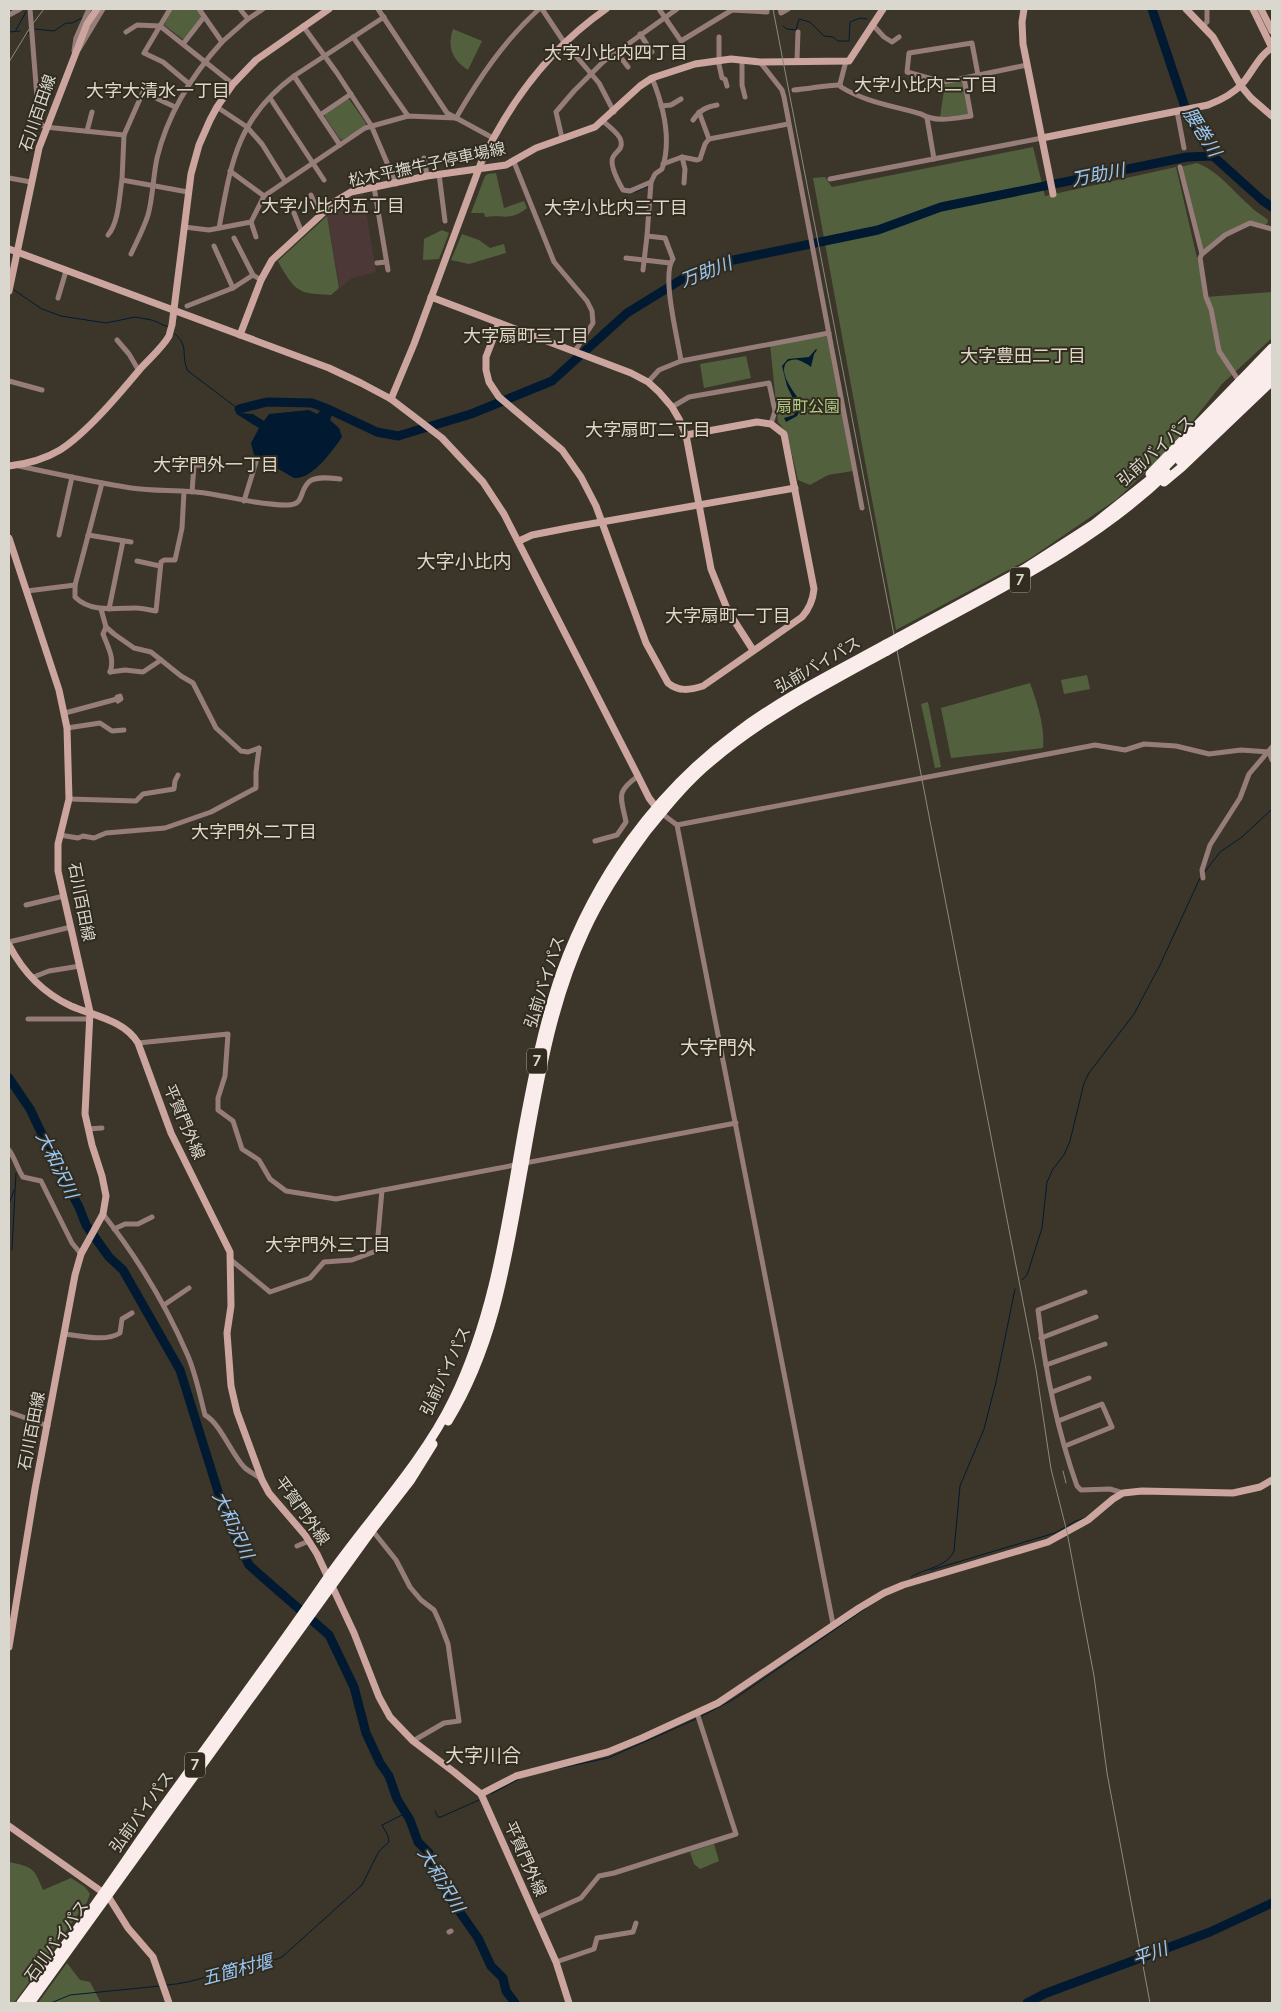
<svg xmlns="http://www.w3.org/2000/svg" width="1281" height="2012" viewBox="0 0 1281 2012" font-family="'Nunito Sans','Noto Sans JP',sans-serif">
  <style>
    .industrial { fill: #4d3838 }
    .green { fill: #53603e }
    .water { fill: #011a32 }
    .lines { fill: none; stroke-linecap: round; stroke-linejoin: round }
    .stream { stroke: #011a32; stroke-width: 1 }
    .river { stroke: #011a32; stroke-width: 9 }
    .street { stroke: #967d79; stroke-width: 5 }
    .secondary { stroke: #cca59f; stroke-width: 7 }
    .highway { stroke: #f9ecea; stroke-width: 9 }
    .rail { stroke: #8d897e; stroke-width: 1 }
    .highway-bridge { stroke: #f9ecea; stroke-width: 9 }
    .labels { text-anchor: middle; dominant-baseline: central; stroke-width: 4; stroke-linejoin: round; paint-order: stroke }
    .shield { fill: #312c1f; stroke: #a7a49a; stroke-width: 1 }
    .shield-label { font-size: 15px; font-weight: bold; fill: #dad7cf }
    .street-label { font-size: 16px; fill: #dad7cf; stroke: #312c1f }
    .park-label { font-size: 16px; fill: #b1cc84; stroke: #312c1f }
    .neighbourhood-label { font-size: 18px; fill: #dfd8c7; stroke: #312c1f }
    .water-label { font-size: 18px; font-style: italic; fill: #99c7f4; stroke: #312c1f }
    .quarter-label { font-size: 19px; fill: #dfd8c7; stroke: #312c1f }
  </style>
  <rect width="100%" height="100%" fill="#3b3629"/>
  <path class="industrial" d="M363,193L376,272L352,278L340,288L327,216L346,199Z"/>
  <g class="green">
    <path d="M172,9H196L202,17L184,40L164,25Z"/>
    <path d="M453,29L482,41L468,70C452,60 447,46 453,29Z"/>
    <path d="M963,80L969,115L940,117L945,84Z"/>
    <path d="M345,99H349L366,123L365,126L342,140L340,139L325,117V113Z"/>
    <path d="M1033,147L1045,196L1176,167L1206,297L1272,292V338L1222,384L1173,446L1117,499L1029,559L896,630L813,178L825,177L832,187Z"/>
    <path d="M1197,163C1218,171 1232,190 1249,205C1254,211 1261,214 1268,220L1267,224L1240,227L1202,254L1180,167Z"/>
    <path d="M496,173L504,208L524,201L527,208C509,222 504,214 485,217L484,213H471L485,176L488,174Z"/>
    <path d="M327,216L339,288L331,295C308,293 299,296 286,275C283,270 280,266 278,261Z"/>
    <path d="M442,230L449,233L439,259L423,260L424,239Z"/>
    <path d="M462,234L479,240L490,248L504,244L506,253L469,264L451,260Z"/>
    <path d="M827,336L853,471L828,475L810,485L798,480L787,433L778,422L770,344Z"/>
    <path d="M746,356L751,378L704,388L700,364Z"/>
    <path d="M1087,675L1090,689L1064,694L1061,680Z"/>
    <path d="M1030,683C1037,703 1045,725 1043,748L951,758L941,708Z"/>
    <path d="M928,702L941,767L935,768L921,704Z"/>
    <path d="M714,1844L719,1861L700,1869L694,1864L690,1852Z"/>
    <path d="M9,1862C33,1867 34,1868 43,1890L71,1878L85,1887L90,1894L87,1902L14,2003H9Z"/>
    <path d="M67,1963L80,1980L90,1982L101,2003H38Z"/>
  </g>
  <g class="water">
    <path d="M816,349L817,350L814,354L811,367C809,365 802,361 798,360C795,359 789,360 787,362C777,372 795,393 800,401C801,403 801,406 801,409L797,416L786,422L784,418L794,415L797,407L787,386L782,366L788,359L809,357Z"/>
    <path d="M322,409L332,415L330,420L339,428L342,437C333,450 312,480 294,478L254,455L251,443L259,428L235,413L253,414L264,421L269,414L309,410L317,414Z"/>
  </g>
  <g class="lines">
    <g class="stream">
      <path d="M783,26L787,29L796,30L799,19L810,22L824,36L833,37L838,41H849L850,22L860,18L867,19"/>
      <path d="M35,29L54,31L66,23H72L82,18"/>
      <path d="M16,30L27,10"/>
      <path d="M9,32L20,31"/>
      <path d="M28,34L29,32"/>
      <path d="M635,192L649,186"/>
      <path d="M14,290L42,309L61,316L106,323L135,317L152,320L168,327"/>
      <path d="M175,334C190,347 180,355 188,371L245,414"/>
      <path d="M1204,873L1220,852L1242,837L1272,809"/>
      <path d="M9,1204L14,1190"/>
      <path d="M12,1250L16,1173"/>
      <path d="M1022,1280L1027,1275L1042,1228L1047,1182L1053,1169L1064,1155L1070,1141L1084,1083L1089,1073L1134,1014L1160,965L1200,878"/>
      <path d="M931,1570L1055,1533L1076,1521L1085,1518"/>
      <path d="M911,1577C925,1568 946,1568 954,1551L960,1486L984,1429L996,1382L1015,1289"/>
      <path d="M702,1716L734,1699L866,1608"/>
      <path d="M551,1770L608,1758L696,1719"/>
      <path d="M491,1794L519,1779"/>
      <path d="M435,1811L438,1817H441L479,1800"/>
      <path d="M167,1985C196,1983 223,1970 251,1964C262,1961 271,1962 282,1957L362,1885L379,1851L389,1842L388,1836L382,1825L406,1813"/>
      <path d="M51,2003L70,1995L160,1986"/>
    </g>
    <g class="river">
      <path d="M1152,9L1188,116L1213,156L1263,201L1272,207"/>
      <path d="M239,409L267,402L312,403L328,409L377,432L398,436L471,414L552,381L627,313L687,276L724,262L878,230L941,207L1187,157L1213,156"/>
      <path d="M9,1078L30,1109L59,1170L79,1207L86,1225L109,1257L123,1270L180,1370L226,1517L249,1565L259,1574L329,1635L354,1687L366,1733L380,1763L389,1776L397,1799L410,1820L418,1842L429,1853L431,1864L452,1901L478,1938L491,1966L503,1978L506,1991L515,2003"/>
      <path d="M1027,2003L1044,1994L1210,1932L1272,1903"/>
    </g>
    <g class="street">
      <path d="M30,9L39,123L45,127L124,135"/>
      <path d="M170,9L144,53L163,62L188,83"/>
      <path d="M199,9L222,42L248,19L263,9"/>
      <path d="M240,9L248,19"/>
      <path d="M378,9L447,113L493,138"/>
      <path d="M542,9L564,42L599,83L614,112"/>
      <path d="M659,9L681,41L732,10L767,12V9"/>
      <path d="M780,9L781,13L788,9"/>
      <path d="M9,15L20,9"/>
      <path d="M872,24L884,37L892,42L899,37"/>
      <path d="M303,26L337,73L371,125L396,184"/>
      <path d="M1203,26L1207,22V9"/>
      <path d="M126,32L137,25L160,26L233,84"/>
      <path d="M640,34L652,52"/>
      <path d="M353,37L408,116"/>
      <path d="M719,37V60"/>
      <path d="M183,44L204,17"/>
      <path d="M79,49L103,9"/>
      <path d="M74,51L76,38L89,9"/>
      <path d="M616,51L628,67"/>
      <path d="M718,60L722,78L725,79L727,86"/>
      <path d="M742,60V85L745,97"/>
      <path d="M797,60L798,32"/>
      <path d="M846,61L840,84L841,87C865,102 894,106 921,114C936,123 955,118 971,116L964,78L1027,65"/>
      <path d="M760,62L782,90L784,97L862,508"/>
      <path d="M294,76L340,145"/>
      <path d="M652,78C663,105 672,140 662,169L655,174L651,182L647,236L665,238L673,259C661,275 678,339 681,361"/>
      <path d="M964,78L943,82L907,72L909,53L972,43L978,75"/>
      <path d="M794,90C810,89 824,85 840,85"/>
      <path d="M270,98L324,180"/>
      <path d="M661,106L671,105L681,99"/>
      <path d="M175,107L143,92L124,135L122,180L188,192"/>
      <path d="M217,107L247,127L262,144L285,181"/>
      <path d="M1177,111L1184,148"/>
      <path d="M699,112L709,139"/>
      <path d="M320,115L351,94"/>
      <path d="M456,118C479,78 504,41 539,9"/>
      <path d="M927,118L934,159"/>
      <path d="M693,120C700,110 706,107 717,105"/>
      <path d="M603,121C608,126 620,134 621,141C623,150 616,151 613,157C609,165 619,183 623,190L630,191L651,182"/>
      <path d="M87,131L92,112"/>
      <path d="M562,138L556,112L574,91L603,62L677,9"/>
      <path d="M682,157L685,169L684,183"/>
      <path d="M424,158L427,176"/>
      <path d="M514,162L554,262L587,301L592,311L593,323L575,351"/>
      <path d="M663,164L682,157L697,160L700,159L705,144L709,139L788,124"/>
      <path d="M1180,167L1202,254L1200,258L1206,297L1211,309L1219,351L1239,381"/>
      <path d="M230,171L264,196"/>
      <path d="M439,174L445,221"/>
      <path d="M9,178L31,182"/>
      <path d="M830,179L1042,138"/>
      <path d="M374,187L388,270"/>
      <path d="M311,195L320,217"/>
      <path d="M294,213L302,233"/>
      <path d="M251,222L256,237"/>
      <path d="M184,227L209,230L251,222L264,196L365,128L408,116L456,118"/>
      <path d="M219,228C231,163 237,118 294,76L384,17"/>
      <path d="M108,235C119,222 119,197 122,180"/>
      <path d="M234,238L253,275"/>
      <path d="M214,246L233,288"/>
      <path d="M131,254C137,241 144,228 148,215C153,197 153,177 157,158C168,113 191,76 222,42"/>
      <path d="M1202,254L1225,235L1250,223L1272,229"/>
      <path d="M626,258L670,263"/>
      <path d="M377,263L386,262"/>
      <path d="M643,270L647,236"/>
      <path d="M58,298L66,271"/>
      <path d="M187,306L233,288L253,275L261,280"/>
      <path d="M117,340L129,354L139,371"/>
      <path d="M9,381L42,390"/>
      <path d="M648,382L659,370L681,361L829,333"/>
      <path d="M672,407L689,397L769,383L775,411L771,424"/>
      <path d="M19,466C56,474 93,482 131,488C157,492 184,489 211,494C236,498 260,505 286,505C306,506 298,490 310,481C318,476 331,478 340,479"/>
      <path d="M102,483L75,585V597C91,613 115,608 136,608C143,608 149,610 156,611L161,562L164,560H175L182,528L184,492"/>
      <path d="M192,492L194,465H219"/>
      <path d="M244,501L256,462"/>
      <path d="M59,535L72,477"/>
      <path d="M88,535L131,542"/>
      <path d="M137,561L160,566"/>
      <path d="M27,591L75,585"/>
      <path d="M101,609L106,627L114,634L134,648L151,652L181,676L193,683L216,728L241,751L248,752L259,748"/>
      <path d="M109,609L123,541"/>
      <path d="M106,627L103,634C108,647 115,659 110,672"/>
      <path d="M110,672L125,670L143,672L161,660"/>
      <path d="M120,696L121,699L118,701L117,697Z"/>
      <path d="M65,713L117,699"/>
      <path d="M67,728L100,723L112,731L124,730"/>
      <path d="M1269,752L1272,760"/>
      <path d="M69,799L136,801L143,794L174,789L175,781L178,775"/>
      <path d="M661,813L677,825L833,1624"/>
      <path d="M677,825L1095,745L1125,750L1144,744L1176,746L1209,754L1241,750L1269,752"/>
      <path d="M60,835L78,838L83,836L94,838L106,833L165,828L211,812L256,788V772L259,748"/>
      <path d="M595,841L617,835L626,822C621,796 615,793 638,776"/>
      <path d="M1203,878L1202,870L1210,845L1240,798L1249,774L1272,747"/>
      <path d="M26,905L64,896"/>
      <path d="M9,942L71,927"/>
      <path d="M31,978L49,971L80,966"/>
      <path d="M28,1019H89"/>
      <path d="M138,1043L228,1034L225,1076L218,1098V1110L233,1121L242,1149L259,1160L270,1179L286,1191L336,1199L736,1123"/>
      <path d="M88,1129L102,1128"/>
      <path d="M9,1150C15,1158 17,1168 23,1177L41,1181L72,1243L81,1254"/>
      <path d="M103,1214C137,1257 166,1305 188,1356C196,1375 200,1396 205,1415C221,1424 231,1454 245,1468C250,1472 256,1475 261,1479"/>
      <path d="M114,1229L125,1224H138L152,1217"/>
      <path d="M231,1260L270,1292L310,1278L324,1262L352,1260L379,1250L378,1235L382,1190"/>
      <path d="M1085,1292L1038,1310C1045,1369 1057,1430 1077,1486L1081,1490L1110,1489L1123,1493"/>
      <path d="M164,1305L189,1288"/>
      <path d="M65,1334C81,1336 106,1342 120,1333L122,1319L132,1313"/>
      <path d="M1041,1338L1096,1317"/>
      <path d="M1046,1365L1105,1344"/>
      <path d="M1052,1392L1089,1378"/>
      <path d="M9,1412L48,1426"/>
      <path d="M1058,1421L1102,1404L1112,1427L1065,1446"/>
      <path d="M372,1530L396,1560L410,1587L421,1600L434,1610L440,1623L448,1644L459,1721L444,1723L413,1741"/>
      <path d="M297,1546L309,1541"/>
      <path d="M536,1918L581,1898L599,1876L614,1873L736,1834L697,1713"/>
      <path d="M449,1932L451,1931"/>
      <path d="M556,1962L594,1949L597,1938L633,1932L636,1923"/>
    </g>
    <g class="secondary">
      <path d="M1024,9L1022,22L1023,44L1053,194"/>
      <path d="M1186,9L1213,37L1241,86L1251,98L1272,116"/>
      <path d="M1261,9L1272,31"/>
      <path d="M1042,138L1208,105C1221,100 1233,94 1242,84C1252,73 1259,55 1272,48L1253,9"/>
      <path d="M9,249L329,368L361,383L391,399L442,438L483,482L504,514L638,776L649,798L659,811"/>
      <path d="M9,291L39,148L87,24L97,9"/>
      <path d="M431,297L631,373L648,382L659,392L672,407L679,419L686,435L711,569L728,611L753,650"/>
      <path d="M499,323L486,357V370L489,382L499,397L562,450L581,477L596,506L646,643L668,683C679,692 690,690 703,686L802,617C810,608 813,600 814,589L784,434L771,424L757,422L686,435"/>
      <path d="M240,335L261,280L272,260L336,201L351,192L427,176L506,165L536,148L595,127L640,86L652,78L695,64L731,59L760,62L849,61L883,9"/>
      <path d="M391,399L414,344L481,163C510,101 550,48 606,9"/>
      <path d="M9,466C26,464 45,459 60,450C87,433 120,393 141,368C150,358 162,348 169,336C170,332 171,328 172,325L191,174L199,145L210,120L217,107L233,84L256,60L329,9"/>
      <path d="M9,538L59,690L67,728L69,799L58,844V871L90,1012L85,1114L92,1145L102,1176L106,1196L103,1214L81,1254L75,1275L35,1489L9,1647"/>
      <path d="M519,541L532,535L573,527L795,488"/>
      <path d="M9,945C23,972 43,993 71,1006C94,1016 124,1020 138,1043L171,1133L230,1252L231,1306L227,1333L231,1386L237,1412L262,1480L269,1493L305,1535L317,1554L354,1633L379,1697L390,1717L413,1741L454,1772L481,1794L556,1962L569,2003"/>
      <path d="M481,1794L516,1776L608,1752L642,1738L718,1703L859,1608L884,1593L903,1585L1048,1542L1088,1520L1113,1499L1123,1493L1142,1491L1233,1493L1260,1487L1272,1480"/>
      <path d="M9,1826L108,1896L128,1928L153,1957L169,2003"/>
    </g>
    <g class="highway">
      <path d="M1180,461L1272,370"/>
      <path d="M1150,474L1272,348"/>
      <path d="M1164,482L1182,467L1272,381"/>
      <path d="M899,637L1024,569L1094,524L1162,470L1272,360"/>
      <path d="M901,643C993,592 1090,547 1167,473"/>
      <path d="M448,1421C494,1347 507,1260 522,1176C537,1094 549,1008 585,931C601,896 623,863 646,832C667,806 687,781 713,760C765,716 827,684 887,651"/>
      <path d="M21,2003C37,1981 55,1959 71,1937C102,1897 129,1855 158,1814C215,1735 273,1657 328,1577C368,1520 423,1462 453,1400C494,1316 506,1225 522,1134C532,1080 543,1024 561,972C595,878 655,793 736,733C782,698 835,672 886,644"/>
      <path d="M30,2003L372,1530L410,1481L433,1444"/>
    </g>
    <g class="rail">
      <path d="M773,9L1036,1369L1051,1469L1067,1532L1094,1676L1107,1773L1150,2003"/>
      <path d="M9,62L31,26L44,9"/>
      <path d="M1063,1471L1066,1483"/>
    </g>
    <g class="highway-bridge">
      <path d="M886,644L899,637"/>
      <path d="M887,651L901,643"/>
    </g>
  </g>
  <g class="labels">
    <g class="shield">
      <rect x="1010" y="567.5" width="20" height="25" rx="4"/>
      <rect x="527" y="1048.5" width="20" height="25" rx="4"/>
      <rect x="185" y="1752.5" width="20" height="25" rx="4"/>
    </g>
    <g class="shield-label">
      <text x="1020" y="580">7</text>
      <text x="537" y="1061">7</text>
      <text x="195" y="1765">7</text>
    </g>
    <g class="street-label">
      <text transform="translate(38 113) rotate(-71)">石川百田線</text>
      <text transform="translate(427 165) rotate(-12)">松木平撫牛子停車場線</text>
      <text transform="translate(1156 451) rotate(-42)">弘前バイパス</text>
      <text transform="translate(818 665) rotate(-30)">弘前バイパス</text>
      <text transform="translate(81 902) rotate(79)">石川百田線</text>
      <text transform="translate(545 982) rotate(-72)">弘前バイパス</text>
      <text transform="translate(184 1122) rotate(67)">平賀門外線</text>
      <text transform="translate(446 1371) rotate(-65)">弘前バイパス</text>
      <text transform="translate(32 1431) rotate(-79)">石川百田線</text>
      <text transform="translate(302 1511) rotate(54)">平賀門外線</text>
      <text transform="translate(142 1812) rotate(-54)">弘前バイパス</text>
      <text transform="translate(525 1859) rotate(66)">平賀門外線</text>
      <text transform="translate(57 1941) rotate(-54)">石川バイパス</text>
    </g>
    <g class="park-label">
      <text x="808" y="407">扇町公園</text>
    </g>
    <g class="neighbourhood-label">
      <text x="616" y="53">大字小比内四丁目</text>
      <text x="926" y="85">大字小比内二丁目</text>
      <text x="158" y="91">大字大清水一丁目</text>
      <text x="333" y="206">大字小比内五丁目</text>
      <text x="616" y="208">大字小比内三丁目</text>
      <text x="526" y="336">大字扇町三丁目</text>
      <text x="1023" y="356">大字豊田二丁目</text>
      <text x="648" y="430">大字扇町二丁目</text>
      <text x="216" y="465">大字門外一丁目</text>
      <text x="728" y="616">大字扇町一丁目</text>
      <text x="254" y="832">大字門外二丁目</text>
      <text x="328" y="1245">大字門外三丁目</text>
    </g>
    <g class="water-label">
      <text transform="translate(1202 132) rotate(58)">腰巻川</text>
      <text transform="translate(1098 175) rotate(-11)">万助川</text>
      <text transform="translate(706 272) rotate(-21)">万助川</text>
      <text transform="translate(57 1165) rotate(64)">大和沢川</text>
      <text transform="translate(233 1525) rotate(65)">大和沢川</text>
      <text transform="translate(441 1880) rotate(59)">大和沢川</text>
      <text transform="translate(1150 1954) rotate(-20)">平川</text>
      <text transform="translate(237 1970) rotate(-15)">五箇村堰</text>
    </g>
    <g class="quarter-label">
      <text x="464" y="562">大字小比内</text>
      <text x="718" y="1048">大字門外</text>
      <text x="483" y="1756">大字川合</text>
    </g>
  </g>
  <rect width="1281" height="2012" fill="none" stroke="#dad7cf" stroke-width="20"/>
</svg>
